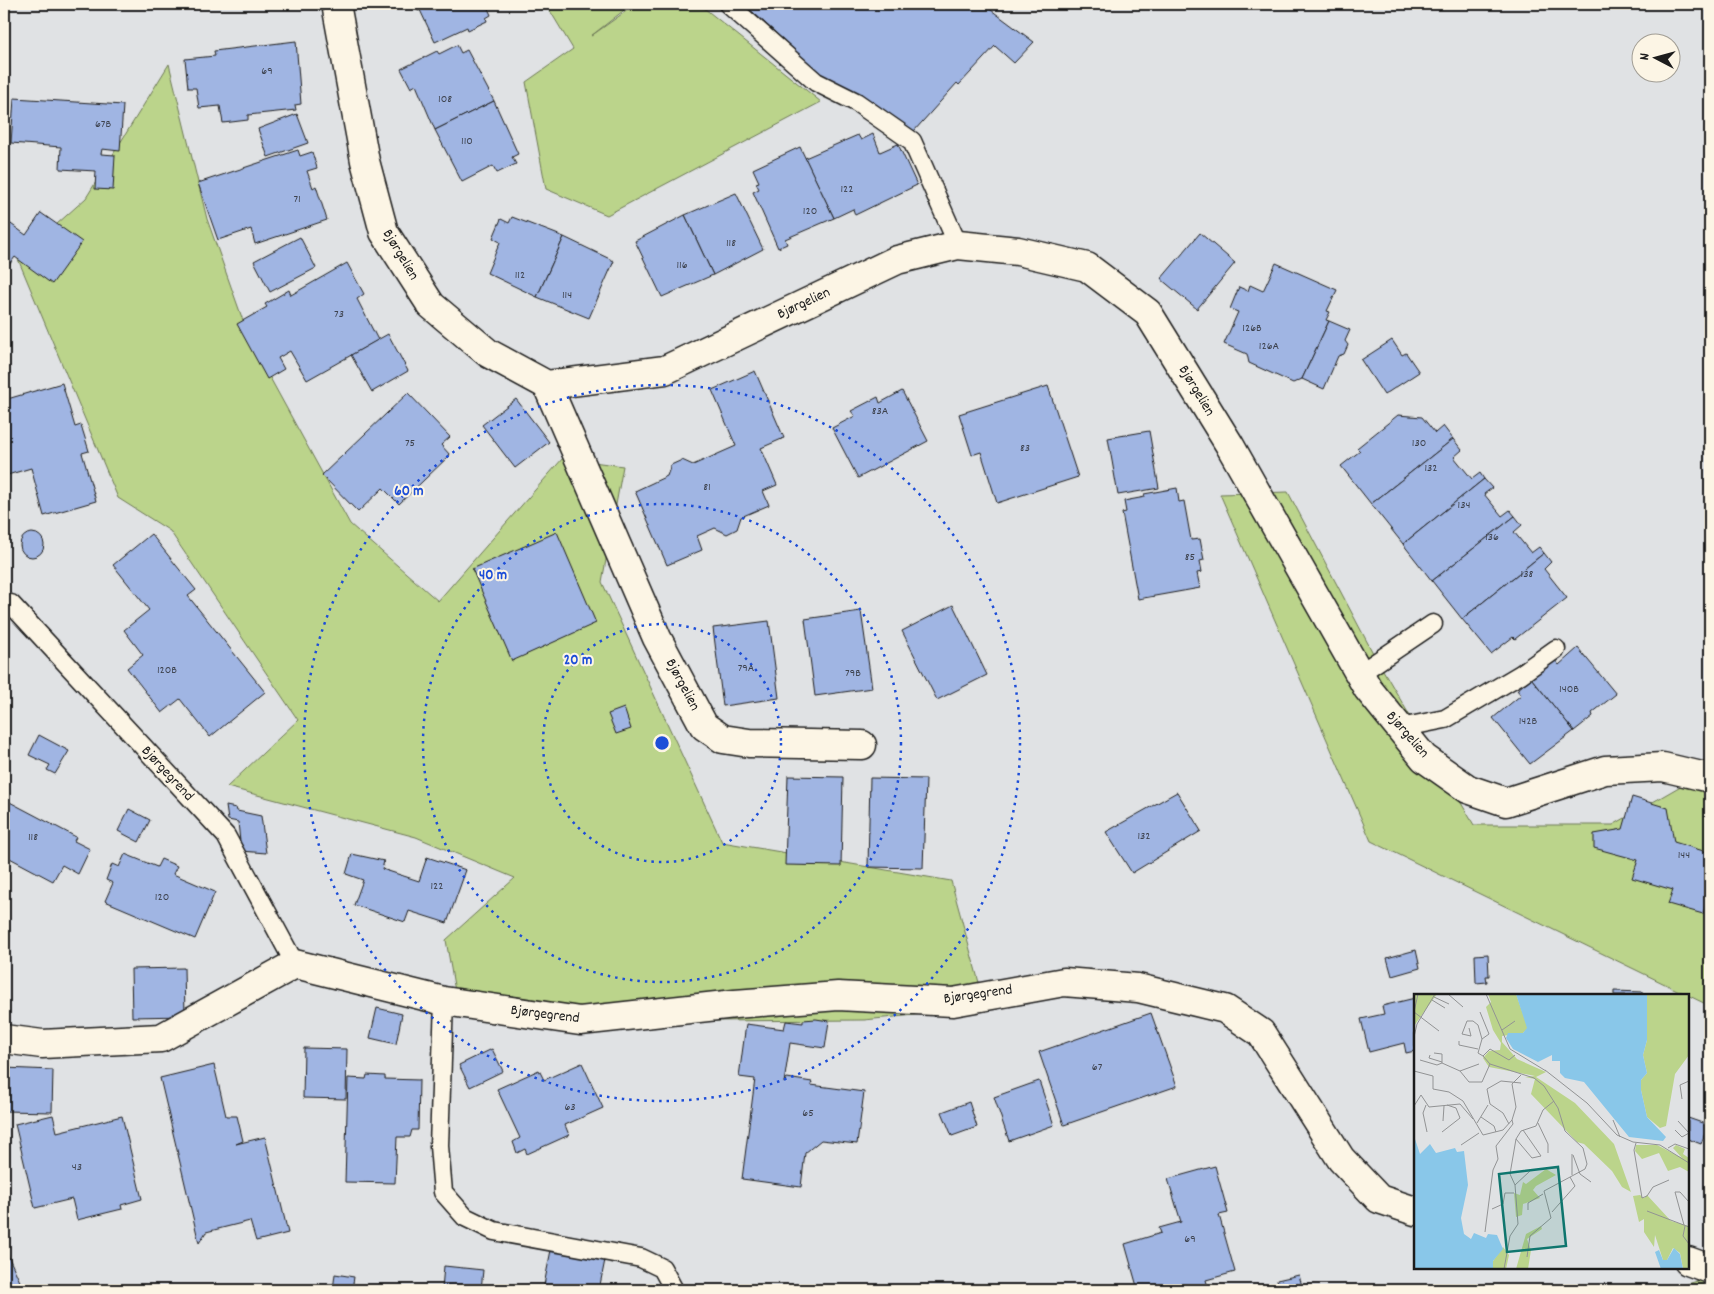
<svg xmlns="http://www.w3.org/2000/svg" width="1714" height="1294" viewBox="0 0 1714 1294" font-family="Dekko,sans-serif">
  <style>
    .green { fill: #bbd48b; stroke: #6c7854 }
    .building { fill: #a0b5e3; stroke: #1c1c1c }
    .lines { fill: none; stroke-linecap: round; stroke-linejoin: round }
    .lane-casing { stroke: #1c1c1c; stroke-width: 21 }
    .street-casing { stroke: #1c1c1c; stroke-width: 31 }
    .lane { stroke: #fcf5e5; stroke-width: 18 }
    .street { stroke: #fcf5e5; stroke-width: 28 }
    .ring { fill: none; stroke: #1d4ed8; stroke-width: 2.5; stroke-dasharray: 2.5 5 }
    .labels { text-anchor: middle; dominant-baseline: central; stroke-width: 4; stroke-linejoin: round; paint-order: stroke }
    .number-label { font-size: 12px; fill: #3d424e }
    .street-label { font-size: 15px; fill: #1c1c1c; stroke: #fcf5e5 }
    .inset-road { fill: none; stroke: #929394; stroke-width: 1 }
    .view { fill: #0f766e; fill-opacity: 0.15; stroke: #0f766e; stroke-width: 2.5 }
    .inset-edge { fill: none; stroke: #1c1c1c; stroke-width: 2.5 }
    .centre { fill: #1d4ed8; stroke: #fcf5e5; stroke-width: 2.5 }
    .ring-label { font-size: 15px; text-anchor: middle; font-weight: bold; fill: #1d4ed8; stroke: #fcf5e5; stroke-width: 4; stroke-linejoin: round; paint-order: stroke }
  </style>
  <rect width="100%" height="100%" fill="#e0e2e4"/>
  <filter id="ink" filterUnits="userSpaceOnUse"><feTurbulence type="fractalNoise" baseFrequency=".02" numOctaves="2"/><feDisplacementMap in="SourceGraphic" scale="10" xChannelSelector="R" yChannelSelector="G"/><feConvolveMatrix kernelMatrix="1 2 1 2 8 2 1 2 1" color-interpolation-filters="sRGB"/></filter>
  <g filter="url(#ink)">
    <g class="green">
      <path d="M546,4H632L591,36L636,4H699L821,102L607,215L546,189L526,82L573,49Z"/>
      <path d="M169,64L207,219L251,343L350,524L438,601L563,458L623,466L602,582L722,842L951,881L986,1008L864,1020L706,1021L456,997L446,940L515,878L416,837L227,787L298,720L170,531L118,498L18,259L86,198Z"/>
      <path d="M1288,492L1373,653L1474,825H1613L1710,769V1006L1371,841L1220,494Z"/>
      <path d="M1710,1277V1290H1669Z"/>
    </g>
    <g class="building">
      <path d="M414,4H486L491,15L486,18L487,21L468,30L467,27L435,42L420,10L418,11Z"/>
      <path d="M744,4H983L1034,42L1014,63L995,46L959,85L957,83L914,131L826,79Z"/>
      <path d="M296,41L301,104L295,105L296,110L248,115V120L223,123L220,106L199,108L196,88H188L185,59L215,56L214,51Z"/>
      <path d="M457,45L461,53L467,50L494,101L435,130L416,85L411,88L401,69L437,51L439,54Z"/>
      <path d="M14,98L123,105L120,151L102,149L101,154L115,155L113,190L95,189L96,171L60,169L61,147L11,143Z"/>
      <path d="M494,101L518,154L512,157L516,164L497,173L493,166L462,182L435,130Z"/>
      <path d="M297,114L308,143L268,157L258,129Z"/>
      <path d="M873,134L880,152L898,144L917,185L855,215L853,209L834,218L805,158L858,135L861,140Z"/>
      <path d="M800,147L834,218L785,239L787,244L778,248L753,192L759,189L756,183L759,182L753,169Z"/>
      <path d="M298,150L300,156L312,152L317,168L307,171L313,188L316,186L327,220L255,244L251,229L218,240L198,183Z"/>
      <path d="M736,193L763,249L713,275L685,215Z"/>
      <path d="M41,213L82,242L52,284L15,257L9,265L4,262V219L26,235Z"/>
      <path d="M685,215L713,275L662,297L635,241Z"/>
      <path d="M512,217L564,237L537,297L487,273L500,242L493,238L501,219L509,223Z"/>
      <path d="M1200,233L1235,263L1197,309L1161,279Z"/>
      <path d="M300,237L316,268L270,292L254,261Z"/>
      <path d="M564,237L614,261L589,318L537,297Z"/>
      <path d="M347,263L364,294L357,299L378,340L307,380L290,351L278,358L284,369L267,379L237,324L267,307L265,304L289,290L291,295Z"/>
      <path d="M1276,263L1337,290L1327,311L1330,312L1326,320L1329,321L1302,379L1293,383L1249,363L1247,354L1224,344L1238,312L1230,309L1239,287L1248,291L1250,285L1263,291Z"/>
      <path d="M1329,321L1350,330L1345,341L1348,345L1344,354L1338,356L1324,389L1302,379Z"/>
      <path d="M388,334L408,371L372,392L351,355Z"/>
      <path d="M1392,340L1402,355L1406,353L1419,372L1384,395L1361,360Z"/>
      <path d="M755,371L784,438L761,448L777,485L763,491L769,505L741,517L737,529L727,534L715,528L697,536L702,550L667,565L635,491L667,476L671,465L682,460L693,465L736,446L712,390Z"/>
      <path d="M62,383L75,427L81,425L89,451L82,453L96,501L44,516L31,468L4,476V400Z"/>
      <path d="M1048,386L1078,477L997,503L981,452L972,455L959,414Z"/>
      <path d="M902,391L928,441L858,478L832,428L855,416L851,411L878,397L880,403Z"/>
      <path d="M408,393L450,437L441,445L450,455L399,504L383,488L358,512L322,475Z"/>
      <path d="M516,399L549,442L515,468L482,425Z"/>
      <path d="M1398,415L1422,417L1435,433L1443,426L1453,439L1371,504L1341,466L1360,451L1357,448Z"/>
      <path d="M1149,431L1159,488L1118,495L1108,438Z"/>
      <path d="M1453,439L1462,450L1454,457L1472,479L1480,473L1484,479L1403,544L1371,504Z"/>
      <path d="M1484,479L1492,488L1484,494L1502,516L1510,510L1515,516L1432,581L1403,544Z"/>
      <path d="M1177,488L1179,502L1184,501L1191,540L1200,539L1204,560L1200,561L1202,572L1197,573L1200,588L1138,599L1122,513L1126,512L1124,501L1145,497L1144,494Z"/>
      <path d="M4,492L10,514L4,516Z"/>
      <path d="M1515,516L1522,525L1514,532L1531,553L1539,547L1544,553L1462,619L1432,581Z"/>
      <path d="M557,532L596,623L512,661L472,569Z"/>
      <circle cx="32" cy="545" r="12"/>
      <path d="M151,534L196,590L188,596L265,692L210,737L180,699L162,713L127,668L143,655L124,630L149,610L113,565Z"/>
      <path d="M1544,553L1551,562L1544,569L1567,598L1515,639L1513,637L1491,654L1462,619Z"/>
      <path d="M953,605L987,675L937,700L902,631Z"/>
      <path d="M861,611L872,688L815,696L805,619Z"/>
      <path d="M769,621L779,698L723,706L713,628Z"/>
      <path d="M1578,648L1616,694L1592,713L1593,716L1574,731L1531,678L1554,659L1559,665Z"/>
      <path d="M1531,678L1574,731L1530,764L1493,718L1521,695L1517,690Z"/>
      <path d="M624,708L631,729L616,734L608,714Z"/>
      <path d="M39,735L69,751L55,774L47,770L50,765L29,755Z"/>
      <path d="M788,776L843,777L841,866L785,865Z"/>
      <path d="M870,778L926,779L923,868L868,867Z"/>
      <path d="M1177,792L1201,831L1132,873L1106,832Z"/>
      <path d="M1632,797L1668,808L1674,842L1710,853V890L1703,914L1668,904L1673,890L1632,878L1638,860L1594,848V834L1623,829Z"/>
      <path d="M4,799L76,837L74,841L90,849L78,874L62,865L53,881L4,855Z"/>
      <path d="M226,806L236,808L237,811L261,816L266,853L241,851L238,822L228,820Z"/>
      <path d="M129,809L150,820L139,842L118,831Z"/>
      <path d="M125,854L157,867L161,859L177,866L173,874L215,892L195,939L105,901L113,883L106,880L112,864L119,867Z"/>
      <path d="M352,854L384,861L382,869L419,881L427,857L466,870L447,923L409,911L405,922L354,905L363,880L346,874Z"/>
      <path d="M1416,950L1420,968L1392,976L1387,958Z"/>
      <path d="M1488,954L1489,976H1486L1487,982L1476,983L1475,955Z"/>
      <path d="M184,968L185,1016L132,1017L131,969Z"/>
      <path d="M1614,991L1642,992V995H1614Z"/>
      <path d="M1415,998V1051L1406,1053L1404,1043L1369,1052L1361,1019L1384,1014L1382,1006Z"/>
      <path d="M377,1008L402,1014L396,1044L370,1038Z"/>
      <path d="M1151,1013L1177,1086L1064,1125L1039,1052Z"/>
      <path d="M816,1019L829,1021L825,1048L790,1043L784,1083L787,1078L812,1082L811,1085L864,1092L857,1144L821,1140L805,1153L801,1187L742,1179L755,1079L739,1077L746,1024L784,1029L786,1021L803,1023V1020Z"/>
      <path d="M304,1048L347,1049L346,1099L303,1098Z"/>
      <path d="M492,1049L503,1071L470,1087L459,1065Z"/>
      <path d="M582,1063L603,1108L565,1125L569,1135L527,1154L525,1149L517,1153L513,1142L520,1138L497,1089L539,1070L544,1080Z"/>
      <path d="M214,1065L226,1116H237L243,1141L236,1144L265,1137L288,1233L256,1241L250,1221L206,1232L199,1243L160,1078Z"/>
      <path d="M4,1068L53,1070L52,1112L4,1111Z"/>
      <path d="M367,1075L385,1076V1079L419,1080L418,1130H412L410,1137H397L395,1183L345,1182L348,1078L366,1079Z"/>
      <path d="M1039,1081L1054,1125L1009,1141L994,1097Z"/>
      <path d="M969,1102L977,1127L952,1136L942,1112Z"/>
      <path d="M53,1115L57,1132L122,1116L142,1199L121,1205L122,1209L77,1220L72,1199L35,1208L15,1124Z"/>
      <path d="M1688,1118L1708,1125L1701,1144L1688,1139Z"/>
      <path d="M1215,1166L1228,1213L1219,1215L1235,1272L1206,1280L1209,1290H1138L1125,1244L1161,1233L1159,1228L1181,1222L1168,1179Z"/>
      <path d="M4,1247L22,1286L12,1290H4Z"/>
      <path d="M551,1250L605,1260L599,1290H543Z"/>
      <path d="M444,1266L483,1270L481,1290H438L442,1289Z"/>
      <path d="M335,1274L354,1277L352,1290H333Z"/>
      <path d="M1299,1275L1303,1290H1279L1277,1280Z"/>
    </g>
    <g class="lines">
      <g class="lane-casing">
        <g id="lane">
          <path d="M728,4L816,82L856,102L912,141L958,245"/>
          <path d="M11,604L226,836L295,964"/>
          <path d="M1359,674L1433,624"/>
          <path d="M1400,728L1445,719L1521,674L1556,649"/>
          <path d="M444,1001L439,1146L443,1192L465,1217L494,1231L641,1258L662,1268L674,1290"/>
        </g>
      </g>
      <g class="street-casing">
        <g id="street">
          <path d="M336,4L365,161L384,232L431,305L488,353L547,385L665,370L897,260L958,245L1018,251L1087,267L1148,313L1229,444L1368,689L1424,758L1468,789L1506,802L1605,770L1663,767L1710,778"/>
          <path d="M547,385L657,638L704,726L723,739L749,743L862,745"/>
          <path d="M4,1039L42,1044L161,1038L295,964L444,1001L580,1021L735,1004L838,996L953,1002L1064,982L1138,988L1225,1009L1261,1033L1341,1159L1379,1199L1415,1211"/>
          <path d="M1688,1261L1710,1269"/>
        </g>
      </g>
      <use href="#lane" class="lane"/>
      <use href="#street" class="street"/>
    </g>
  </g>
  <g class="ring">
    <circle cx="662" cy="743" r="119"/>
    <circle cx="662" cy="743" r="239"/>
    <circle cx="662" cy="743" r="358"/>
  </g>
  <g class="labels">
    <g class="number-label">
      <text x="267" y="71">69</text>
      <text x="445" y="99">108</text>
      <text x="103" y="124">67B</text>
      <text x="467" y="141">110</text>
      <text x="847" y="189">122</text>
      <text x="297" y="199">71</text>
      <text x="810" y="211">120</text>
      <text x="731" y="243">118</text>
      <text x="682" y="265">116</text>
      <text x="520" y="275">112</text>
      <text x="567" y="295">114</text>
      <text x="339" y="314">73</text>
      <text x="1252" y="328">126B</text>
      <text x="1269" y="346">126A</text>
      <text x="880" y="411">83A</text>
      <text x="410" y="443">75</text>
      <text x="1419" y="443">130</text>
      <text x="1025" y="448">83</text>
      <text x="1431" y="468">132</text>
      <text x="707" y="487">81</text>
      <text x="1464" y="505">134</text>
      <text x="1492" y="537">136</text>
      <text x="1190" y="557">85</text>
      <text x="1527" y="574">138</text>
      <text x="746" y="668">79A</text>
      <text x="167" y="670">120B</text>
      <text x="853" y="673">79B</text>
      <text x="1569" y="689">140B</text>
      <text x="1528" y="721">142B</text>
      <text x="1144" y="836">132</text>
      <text x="33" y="837">118</text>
      <text x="1684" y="855">144</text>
      <text x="437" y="886">122</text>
      <text x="162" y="897">120</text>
      <text x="1097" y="1067">67</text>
      <text x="570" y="1107">63</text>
      <text x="808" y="1113">65</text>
      <text x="77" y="1167">43</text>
      <text x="1190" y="1239">69</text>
    </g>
    <g class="street-label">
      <text transform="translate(400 255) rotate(59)">Bjørgelien</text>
      <text transform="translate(804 304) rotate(-25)">Bjørgelien</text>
      <text transform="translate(1196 391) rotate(59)">Bjørgelien</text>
      <text transform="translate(682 685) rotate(62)">Bjørgelien</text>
      <text transform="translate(1407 735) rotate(49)">Bjørgelien</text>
      <text transform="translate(167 774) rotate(47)">Bjørgegrend</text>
      <text transform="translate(978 995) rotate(-8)">Bjørgegrend</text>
      <text transform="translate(545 1015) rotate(7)">Bjørgegrend</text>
    </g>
  </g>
  <g transform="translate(1414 994)">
    <rect width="275" height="275" fill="#e0e2e4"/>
    <path d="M1,0H23L0,32V3ZM74,0H102L114,34L109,39L88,42V48L103,65L132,78L122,83L161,109L200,150L217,198L208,193L198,177L170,150L163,148L117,100L121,85L111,83L121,82L75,73L69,64L75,57L86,56L87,49L79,36L72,13L77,8ZM233,0H275V61L261,80L252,132L246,134L233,123L227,96V86L233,79L229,61L233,46ZM222,151H243L268,164L259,154L262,151L271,155L269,160L275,164V178L266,173L254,177L245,159L228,165L221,157ZM132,175L142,181L122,192L119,196L126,204L109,210L108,221L102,223L100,199L106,201L109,188L112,190ZM226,201L230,204L233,201L257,227L275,232V275H269L266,259L259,254L253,266H249L241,241L240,253L230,238V225L225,228L219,202ZM127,232L128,235L113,245L117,256L114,275H102L112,240ZM89,253L95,261L92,275H79V267Z" fill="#bbd48b"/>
    <path d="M102,0H233V46L229,61L233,79L227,86V96L233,123L252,143L249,147L215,143L170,88L151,84L146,79V67H138V61L124,68L99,55L92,44L94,39H109L113,34ZM0,142L6,160L16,150L22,159L41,154L43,158L50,157L54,191L47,224L50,240L57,245L60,239L72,244L74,240L83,241L89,255L79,267V275H0ZM260,254L266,260L269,275H247L241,258L245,256L249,266H253Z" fill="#89c7e9"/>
    <path class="inset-road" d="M4,0L0,18L25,37M34,0L49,13M72,0L96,55L132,77M20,3L35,10M18,6L31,14M66,18L75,40L68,45M55,34L57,42L48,40L53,27H59L64,31L68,45L64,59L69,62M88,36L101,27M0,43L3,30L21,0M45,47V51L64,55M20,59L28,60V69L46,77L55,88H68L76,70M16,61L15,64L28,68M101,61L95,66L76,55L69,62L76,70L120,84L130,92L144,114L151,137L169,154L173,170L171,175L130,197L137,224L116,242L113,263M6,66L23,71L28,69M131,76L173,109L203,141L219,148L246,151L275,169M0,77L19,82V95L35,98L49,107L69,141L89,136L98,126L102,113L98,90L107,81M46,77L65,70M268,105L266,91L275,87M12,111L9,119L13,138M0,112L7,101L15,113L46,110L59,125M67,123L80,132L82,138M199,126L206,143M29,127L30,112M264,127L275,139M63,129L74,111M124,129L134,150V159M95,130L89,119L76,110L73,95L87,87L107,89M261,136L268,143L275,139M28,138L46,124L42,114L33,111M102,145L118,164L127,162L109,136M222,149L220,156L228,204L233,202L239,193L255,186M47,151L65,139M254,154L261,150L275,155M158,160V181M159,161L166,180L177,188M101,191L116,177M78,215L89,210L91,199H100M114,216V209L129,200M233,217L275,233M138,218L161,192L156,183M270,231L261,198H266L275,208M271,232L269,242L275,250M71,238L79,176L84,165L82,152L99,130L98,126M90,275L96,242L104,230L101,191L96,180L102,145L107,137L122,132L129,116L140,107"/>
    <path class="view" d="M144,173L152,252L93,258L85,180Z"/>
    <rect width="275" height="275" class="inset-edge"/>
  </g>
  <circle cx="662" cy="743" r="8" class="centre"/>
  <g class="ring-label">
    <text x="409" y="495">60 m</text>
    <text x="493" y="579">40 m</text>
    <text x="578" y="664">20 m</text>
  </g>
  <rect width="1714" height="1294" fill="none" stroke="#fcf5e5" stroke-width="20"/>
  <rect x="10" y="10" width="1694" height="1274" fill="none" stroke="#1c1c1c" stroke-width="2" filter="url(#ink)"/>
  <g transform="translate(1656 58) rotate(276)"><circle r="24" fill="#fcf5e5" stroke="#a29e95"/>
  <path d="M0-4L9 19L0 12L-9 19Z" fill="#1c1c1c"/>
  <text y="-8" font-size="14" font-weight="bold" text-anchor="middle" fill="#1c1c1c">N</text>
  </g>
</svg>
